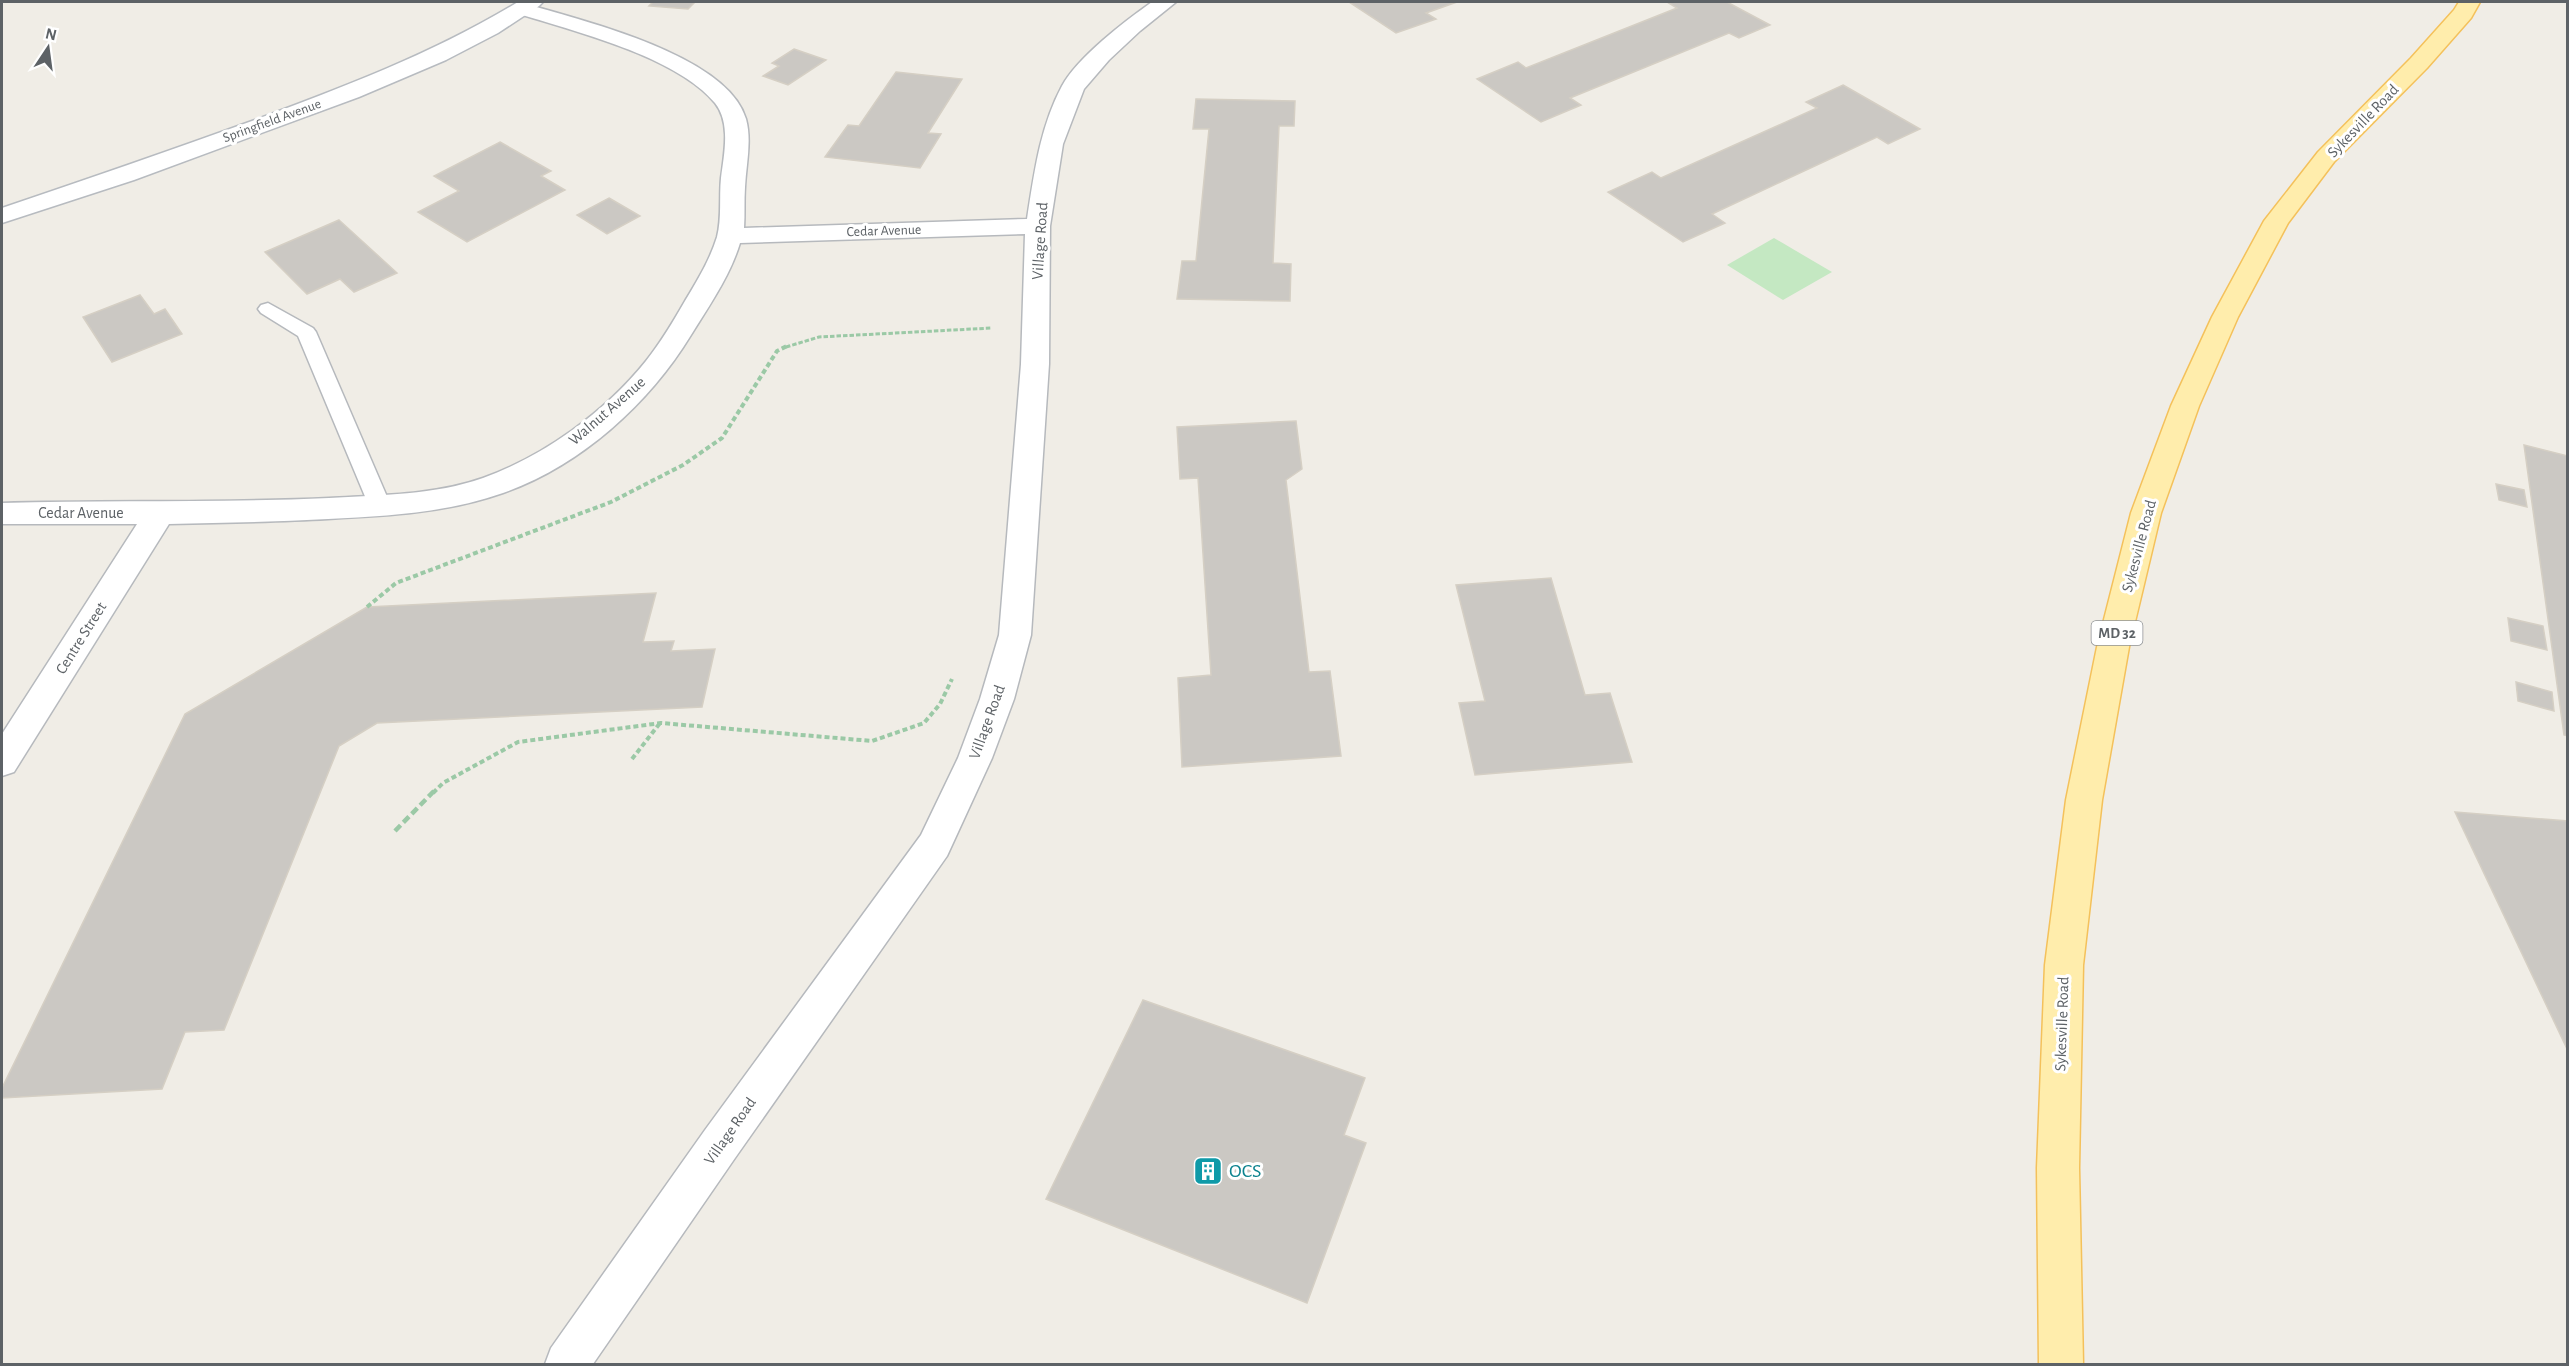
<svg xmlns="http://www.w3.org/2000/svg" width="2569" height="1366" viewBox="0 0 2569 1366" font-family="'Alegreya Sans',sans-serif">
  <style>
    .green { fill: #c4e8c2 }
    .building { fill: #cbc8c3; stroke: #d5cfc4; stroke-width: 1.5 }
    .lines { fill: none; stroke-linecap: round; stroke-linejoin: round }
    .lane-casing { stroke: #b6b9bd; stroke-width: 3 }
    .street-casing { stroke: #b6b9bd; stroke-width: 3 }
    .secondary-casing { stroke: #b7bbc0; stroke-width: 3 }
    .primary-casing { stroke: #f4c15b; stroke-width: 3 }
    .path-far2 { stroke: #9bc9a6; stroke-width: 3; stroke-dasharray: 4.5 2; stroke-linecap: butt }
    .path-far1 { stroke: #9bc9a6; stroke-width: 4; stroke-dasharray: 5 3; stroke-linecap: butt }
    .path { stroke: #9bc9a6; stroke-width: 4.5; stroke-dasharray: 8 4; stroke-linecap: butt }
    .lane { fill: #fff; fill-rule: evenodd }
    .street { fill: #fff; fill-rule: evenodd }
    .secondary { fill: #fff; fill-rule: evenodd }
    .primary { fill: #ffedac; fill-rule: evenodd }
    .labels { text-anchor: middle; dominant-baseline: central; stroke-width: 6; stroke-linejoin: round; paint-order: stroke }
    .far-street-label { font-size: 14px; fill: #5d6266; stroke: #fff }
    .shield { fill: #fff; stroke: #8e9194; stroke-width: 1.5 }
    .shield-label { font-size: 15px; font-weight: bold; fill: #5d6266 }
    .street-label { font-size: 16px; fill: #5d6266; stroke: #fff }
    .near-culture-label { font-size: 20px; fill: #0d838f; stroke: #fff; text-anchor: start }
  </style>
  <rect width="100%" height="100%" fill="#f0ede6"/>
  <path class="green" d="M1774,238L1832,272L1783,300L1727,265Z"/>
  <g class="building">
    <path d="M653,2H695L688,9L649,6Z"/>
    <path d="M1349,2H1457L1426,13L1436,19L1396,33Z"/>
    <path d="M1667,2H1727L1770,25L1739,38L1729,33L1570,98L1581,105L1541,122L1477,79L1518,62L1526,68L1677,8Z"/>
    <path d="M794,49L826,60L788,85L763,76L779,66L772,63Z"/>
    <path d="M896,72L962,79L928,133L941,134L920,168L825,157L848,125L859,126Z"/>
    <path d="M1843,85L1920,129L1888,144L1877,137L1712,214L1725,223L1683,242L1608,192L1652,172L1661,178L1817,108L1806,102Z"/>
    <path d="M1196,99L1295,101L1294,126H1279L1273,263L1291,264L1290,301L1177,299L1182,261H1196L1209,129H1193Z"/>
    <path d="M500,142L551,171L541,176L565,190L467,242L418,212L459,191L434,176Z"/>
    <path d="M609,198L640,216L607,234L577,215Z"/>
    <path d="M339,220L397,273L354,292L340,279L307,294L265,252Z"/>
    <path d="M140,295L154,314L165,309L182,334L112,362L83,317Z"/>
    <path d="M1296,421L1302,469L1286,480L1309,672L1330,671L1341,756L1182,767L1178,678L1211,675L1198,478L1180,479L1177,427Z"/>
    <path d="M2524,445L2568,456V736L2564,735Z"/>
    <path d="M2496,484L2524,490L2527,507L2499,500Z"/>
    <path d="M1551,578L1585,695L1610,693L1632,762L1475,775L1459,703L1485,701L1456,585Z"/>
    <path d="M656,593L643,642L674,641L671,651L715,649L702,707L377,723L339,746L224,1030L185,1032L162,1089L2,1098V1088L185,714L367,607Z"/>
    <path d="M2508,618L2543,626L2547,650L2511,641Z"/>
    <path d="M2516,682L2552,692L2554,711L2518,701Z"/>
    <path d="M2455,812L2568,821V1051Z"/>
    <path d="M1143,1000L1365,1078L1344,1135L1366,1143L1307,1303L1046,1199Z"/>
  </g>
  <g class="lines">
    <g class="lane-casing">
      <path id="lane" d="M268,303L313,328L316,332L391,506L388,511L380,514L372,511L369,506L298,336L261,313L258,309L261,305Z"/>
    </g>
    <g class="street-casing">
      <path id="street" d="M1152,2H1176L1140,31L1109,60L1084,89L1063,144L1050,226L1049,364L1031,635L1014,699L992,758L947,856L735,1158L593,1364H545L551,1348L705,1130L921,835L958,758L980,699L999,635L1021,364L1025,234L740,243C730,276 709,306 691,335C649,404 580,466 503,493C446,513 387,516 328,519C275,522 222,523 169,524L14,772L2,776V734L137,524H2V503C111,500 220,503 329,498C380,495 435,495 483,478C544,456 605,412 646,361C661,342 673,322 685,301C697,281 710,260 717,237C722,218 719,197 721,178C724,154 731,123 715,103C676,56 573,31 516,13L512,9L516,5L523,3L530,5C587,22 728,56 746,119C752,141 746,165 745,187C744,201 745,214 744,228L1027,219C1034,174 1040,127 1062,86C1078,57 1125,21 1152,2Z"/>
    </g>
    <g class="secondary-casing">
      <path id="secondary" d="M518,2H543L539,6L498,33L446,60L359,97L134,180L2,223V208C85,180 169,151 252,121C344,87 434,53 518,2Z"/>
    </g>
    <g class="primary-casing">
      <path id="primary" d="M2459,2H2480L2471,18L2427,68L2334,162L2288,223L2238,317L2199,406L2161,513L2129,647L2102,800L2083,965L2079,1168L2083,1364H2039L2037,1168L2045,965L2066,800L2097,647L2131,513L2171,406L2212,317L2264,221L2318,152L2411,58L2454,10Z"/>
    </g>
    <path class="path-far2" d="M786,347L819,337L992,328"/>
    <g class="path-far1">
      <path d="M367,607L396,583L611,502L683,465L722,438L777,351L789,345"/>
      <path d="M632,759L660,723"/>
      <path d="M433,793L443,783L518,742L661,723L872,741L924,723L940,704L952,679"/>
    </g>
    <path class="path" d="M395,831L434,791"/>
    <use href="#lane" class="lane"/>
    <use href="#street" class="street"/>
    <use href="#secondary" class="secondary"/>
    <use href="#primary" class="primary"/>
  </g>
  <defs>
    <g id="building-square" transform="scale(1.5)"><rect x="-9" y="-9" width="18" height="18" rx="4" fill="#0f9aa8" stroke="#fff"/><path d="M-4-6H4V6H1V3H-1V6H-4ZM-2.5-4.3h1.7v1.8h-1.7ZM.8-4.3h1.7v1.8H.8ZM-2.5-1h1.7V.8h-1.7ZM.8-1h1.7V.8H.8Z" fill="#fff"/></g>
  </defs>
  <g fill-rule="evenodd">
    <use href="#building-square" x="1208" y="1171"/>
  </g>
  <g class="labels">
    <g class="far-street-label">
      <text transform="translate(272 121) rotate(-20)">Springfield Avenue</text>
      <text transform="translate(884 231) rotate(-2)">Cedar Avenue</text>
    </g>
    <rect class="shield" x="2091.5" y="621" width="51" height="24" rx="4.5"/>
    <g class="shield-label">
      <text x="2117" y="633">MD 32</text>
    </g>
    <g class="street-label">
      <text transform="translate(2363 121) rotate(-46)">Sykesville Road</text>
      <text transform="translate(1040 241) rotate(-86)">Village Road</text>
      <text transform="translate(607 411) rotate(-41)">Walnut Avenue</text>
      <text x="81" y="513">Cedar Avenue</text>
      <text transform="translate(2139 546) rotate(-75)">Sykesville Road</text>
      <text transform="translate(81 638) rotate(-58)">Centre Street</text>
      <text transform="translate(987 722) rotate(-70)">Village Road</text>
      <text transform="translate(2062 1024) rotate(-88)">Sykesville Road</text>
      <text transform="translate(730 1131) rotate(-55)">Village Road</text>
    </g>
    <g class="near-culture-label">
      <text x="1229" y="1171">OCS</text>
    </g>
  </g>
  <rect width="2569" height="1366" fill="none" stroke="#5d6266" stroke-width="6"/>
  <g transform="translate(48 48) rotate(13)" stroke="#ffffff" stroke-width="4.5" paint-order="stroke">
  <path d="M0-4.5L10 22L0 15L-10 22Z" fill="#5d6266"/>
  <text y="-9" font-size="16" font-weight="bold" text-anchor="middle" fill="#5d6266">N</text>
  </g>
</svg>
